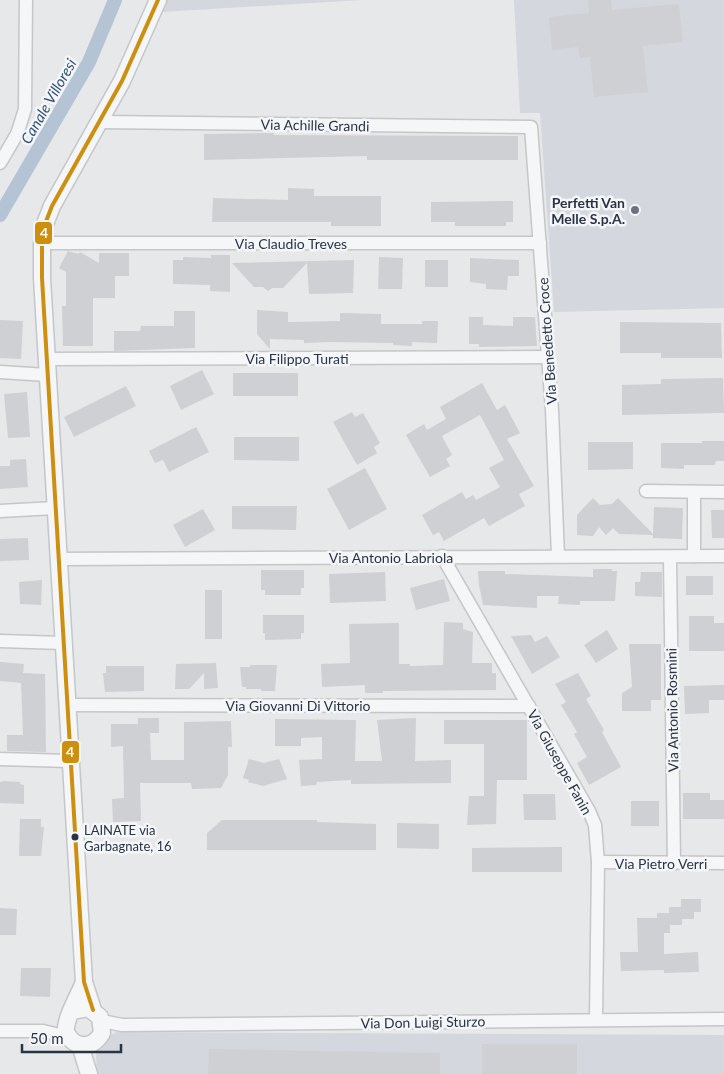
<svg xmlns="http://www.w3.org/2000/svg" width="724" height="1074" viewBox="0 0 724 1074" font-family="Lato,sans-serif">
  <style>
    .built { fill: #d4d7dd }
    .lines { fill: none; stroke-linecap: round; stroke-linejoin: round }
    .canal { stroke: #b4c4d5; stroke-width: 14 }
    .building { fill: #ced0d3 }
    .minor-casing { stroke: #c4c6c8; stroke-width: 15 }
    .tertiary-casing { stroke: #c4c6c8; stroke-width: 19 }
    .minor { stroke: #f5f6f7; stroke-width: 12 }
    .tertiary { stroke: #f5f6f7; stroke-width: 16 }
    .bus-1-casing { stroke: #f4f6f9; stroke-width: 8 }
    .bus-1 { stroke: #ce8f0e; stroke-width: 4 }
    .poi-dot { fill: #6c737f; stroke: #f4f6f9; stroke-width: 2 }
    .bus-dot { fill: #2b3445; stroke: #f4f6f9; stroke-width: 2 }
    .labels { text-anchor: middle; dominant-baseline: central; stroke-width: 5; stroke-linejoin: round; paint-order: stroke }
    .bus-label { font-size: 13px; fill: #2b3445; stroke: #f4f6f9; text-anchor: start }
    .street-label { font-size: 14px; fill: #2b3445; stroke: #f4f6f9 }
    .poi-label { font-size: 14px; font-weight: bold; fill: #2b3445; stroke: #f4f6f9; text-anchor: end }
    .water-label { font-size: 15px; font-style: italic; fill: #34527a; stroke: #f4f6f9 }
    .line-badge { stroke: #f4f6f9; stroke-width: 2 }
    .badge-label { font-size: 14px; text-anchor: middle; font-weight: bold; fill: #fff }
  </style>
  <rect width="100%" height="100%" fill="#e6e8ea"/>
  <g class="built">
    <path d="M166,0H361L161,12Z"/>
    <path d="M514,0H724V308L554,312L540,113H520Z"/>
    <path d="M116,1032L724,1035V1074H97L96,1053L104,1040Z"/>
  </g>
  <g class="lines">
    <path class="canal" d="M0,215L89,62L115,0"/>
  </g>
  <g class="building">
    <path d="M588,0H611L612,10L679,4L683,42L643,46L648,92L594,97L590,57L580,58L578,47L552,50L549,17L589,13Z"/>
    <path d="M274,133V135L518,136V160H367V156L204,160V134Z"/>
    <path d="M288,188L314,189V196H381V226H331V222H212L213,198L288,200Z"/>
    <path d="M513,201V222H506V226H455V222H431V202Z"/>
    <path d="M68,251L79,254L80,252L99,263V253H129V276H115V298H93V346H63L62,306H66V272L59,268Z"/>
    <path d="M211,255H230V292L210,291V285L173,284V260H183V257L211,258Z"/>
    <path d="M379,257L403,258L402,289H378Z"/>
    <path d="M470,258L519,260V276H508L507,290L486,289V284L470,282Z"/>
    <path d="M354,260L353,293L309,294L307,263L283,288H272L268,291L263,287H254L232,263Z"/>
    <rect x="425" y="260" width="23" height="27"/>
    <path d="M257,310L288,312V322L340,321V313L381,314V324H422V321H438L437,343L412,342V346L393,345V343L329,342L304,343V340L270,339V349L257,334Z"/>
    <path d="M174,311H195V348L114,351V331H140L141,326H174Z"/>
    <path d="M469,317H483V325L513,326V317H535L537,346L479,347V344H469Z"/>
    <path d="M0,320L23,321L21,359L0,358Z"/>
    <path d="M620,322L721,323L722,358H661V353H620Z"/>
    <path d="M202,370L214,394L181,410L170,386Z"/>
    <rect x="233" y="373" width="65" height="23"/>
    <path d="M723,378L724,413L622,415V385L661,384V379Z"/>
    <path d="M482,383L497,410L505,405L520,433L507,439L534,486L519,494L525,506L489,526L484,518L444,541L439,532L433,535L422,515L462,492L466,499L473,495L476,500L500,487L489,468L504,460L480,415L442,436L452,455L446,459L450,466L430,477L406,435L424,424L427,430L446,419L440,407Z"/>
    <path d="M126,386L136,406L74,437L64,417Z"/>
    <path d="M27,392L30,437L8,438L4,394Z"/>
    <path d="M352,412L355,417L363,413L380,443L374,447L377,453L357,465L333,422Z"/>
    <path d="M196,427L209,452L169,472L163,460L155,463L149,451Z"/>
    <path d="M234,437H299V461L234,460Z"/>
    <path d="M702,441H724V461H716L715,465H684V469L661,468V443H702Z"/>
    <path d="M588,442H633V469L588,470Z"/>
    <path d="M26,459L28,487L0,489V466H10V460Z"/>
    <path d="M365,468L387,509L349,530L327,489Z"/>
    <path d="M593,498L600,505L612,504L618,498L653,534L654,507L683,508L682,539L653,538V535L619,534L613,528L606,535L599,527L593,536L577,535V515Z"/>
    <path d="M232,506H297L296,530L232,529Z"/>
    <path d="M203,509L215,530L185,547L173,525Z"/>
    <path d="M711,510H724V538H712Z"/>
    <path d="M28,538L29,560L0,561V539Z"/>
    <path d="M593,569H612V571H617L615,601H580V605L558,604L559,596H537V608L483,605L479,585L478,571H505V574L593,577Z"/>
    <path d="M261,570H304V588H301V595H265V590H261Z"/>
    <path d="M385,572L386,601L330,603L329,574Z"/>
    <path d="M641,572H662V597L635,596V582H640Z"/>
    <rect x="686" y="576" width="27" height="19"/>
    <path d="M444,579L450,601L416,610L410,588Z"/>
    <path d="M42,580L41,605L20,604L19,582Z"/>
    <rect x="205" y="590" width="17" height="49"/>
    <path d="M263,615H304V633H301V639L265,640V633H263Z"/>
    <path d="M689,616H714V623H724V651H689Z"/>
    <path d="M444,622L463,623V629L473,632L472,663H492V673H496V690L383,691V693H365V685L322,687L321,664L350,663L349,624L399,623V664H410V666L443,665Z"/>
    <path d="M607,630L618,649L596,663L584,645Z"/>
    <path d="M531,635L535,642L547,636L560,657L532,674L511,636Z"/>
    <path d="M629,644H661V700H651V711H622V693L632,687Z"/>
    <path d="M0,662L24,664L23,673L45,674L46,752L7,751V735H23L21,683L0,681Z"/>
    <path d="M216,663L218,688L204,689V673L189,689H175L176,664Z"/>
    <path d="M250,665H277L275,691H261V689H246V687H242L240,667H250Z"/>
    <path d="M106,666H144V691L105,692L103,673H106Z"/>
    <path d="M578,673L591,696L586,699L604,730L602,732L621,767L589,785L577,763L587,757L574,734L577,732L561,705L566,702L555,684Z"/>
    <path d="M724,685V700H709V713L685,714L684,686Z"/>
    <path d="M138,718H159V733H150L151,760H184V722L231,721L232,747H228V775L221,788L192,789L191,783H140L141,821L113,822L112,799L124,798L123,746L111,747V724H138Z"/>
    <path d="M416,718L415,761L451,760V783L351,784V780L317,782L316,785L301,786L299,760L322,759V737L301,738V746H275V719L356,720L355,761H382L377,720Z"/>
    <path d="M444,720H527V780H497L496,824L467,825L469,796H484V744H444Z"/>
    <path d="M249,759L264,763L279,759L287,779L263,786L248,782L249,780L243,778Z"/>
    <path d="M4,781L20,782V784L24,785V804L0,803V782Z"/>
    <path d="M683,793H710V800H724V819H683Z"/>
    <path d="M523,794H555L556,820H524Z"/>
    <rect x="631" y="801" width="28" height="25"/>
    <path d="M20,819H41V827H44L41,856H19Z"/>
    <path d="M222,820H230V822V820H317V822L376,824V850H207V833Z"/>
    <path d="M397,823L439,824V849L397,848Z"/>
    <path d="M562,847V872H472V848Z"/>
    <path d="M681,899H701V912H694V919H682V925H670V933H664V954L698,952L699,972L664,973V970L621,971L620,952H638L637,918H657V913H669V907H681Z"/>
    <path d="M0,908L17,909L16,935H0Z"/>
    <path d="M21,968H51L50,997L20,996Z"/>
    <rect x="482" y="1044" width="95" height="30"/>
    <path d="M209,1049L440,1053V1074H208Z"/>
  </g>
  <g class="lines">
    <g class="minor-casing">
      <g id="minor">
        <path d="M100,122L531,127L552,410L558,556"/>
        <path d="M0,163L17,134L25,109L26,0"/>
        <path d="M42,243H540"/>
        <path d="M46,359L548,357"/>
        <path d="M0,372L47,375"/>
        <path d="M646,491L724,492"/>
        <path d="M0,511L55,508"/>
        <path d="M442,556L589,811L595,825L598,862L596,1020"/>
        <path d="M694,556V492"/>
        <path d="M670,557L674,863"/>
        <path d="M58,559L724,556"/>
        <path d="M0,641L63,643"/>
        <path d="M67,705L529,706"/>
        <path d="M0,759L70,761"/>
        <path d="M598,862L724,863"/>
        <path d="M102,1021L122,1025L724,1019"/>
        <path d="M0,1031H43L68,1037"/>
      </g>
    </g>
    <g class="tertiary-casing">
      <g id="tertiary">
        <path d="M93,1010L84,982L42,278V243L45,224L52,206L122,81L158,0"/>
        <path d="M73,1011L88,1008L100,1017L102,1033C92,1050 74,1049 66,1032C64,1020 79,995 84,982"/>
        <path d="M80,1045L89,1074"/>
      </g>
    </g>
    <use href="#minor" class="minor"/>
    <use href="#tertiary" class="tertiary"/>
    <g class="bus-1-casing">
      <path id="bus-1" d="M93,1010L84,982L42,278V243L45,224L52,206L122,81L158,0"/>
    </g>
    <use href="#bus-1" class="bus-1"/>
  </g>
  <circle class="poi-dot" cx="635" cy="210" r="5"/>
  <circle class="bus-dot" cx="75" cy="837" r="4.5"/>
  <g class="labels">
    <g class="bus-label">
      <text x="84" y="830">LAINATE via<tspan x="84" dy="16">Garbagnate, 16</tspan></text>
    </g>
    <g class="street-label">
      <text transform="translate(315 125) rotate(1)">Via Achille Grandi</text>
      <text x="291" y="243">Via Claudio Treves</text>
      <text transform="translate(547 341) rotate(-94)">Via Benedetto Croce</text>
      <text x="297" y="358">Via Filippo Turati</text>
      <text x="391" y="557">Via Antonio Labriola</text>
      <text x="298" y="705">Via Giovanni Di Vittorio</text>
      <text transform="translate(672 710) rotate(-91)">Via Antonio Rosmini</text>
      <text transform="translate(560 762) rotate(61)">Via Giuseppe Fanin</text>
      <text x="661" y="863">Via Pietro Verri</text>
      <text transform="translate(423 1022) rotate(-1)">Via Don Luigi Sturzo</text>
    </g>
    <g class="poi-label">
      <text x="625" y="202">Perfetti Van<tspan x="625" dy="16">Melle S.p.A.</tspan></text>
    </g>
    <g class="water-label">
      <text transform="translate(48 101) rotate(-60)">Canale Villoresi</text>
    </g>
  </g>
  <g class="line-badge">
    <rect x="34" y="221" width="19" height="24" rx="5" fill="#ce8f0e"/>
    <rect x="61" y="740" width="19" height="24" rx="5" fill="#ce8f0e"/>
  </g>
  <g class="badge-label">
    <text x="44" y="238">4</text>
    <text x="70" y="757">4</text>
  </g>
  <path d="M22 1044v8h99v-8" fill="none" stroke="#2b3445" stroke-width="2.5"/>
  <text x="30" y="1044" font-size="15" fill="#2b3445" stroke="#f4f6f9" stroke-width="4" paint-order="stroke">50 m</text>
</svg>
